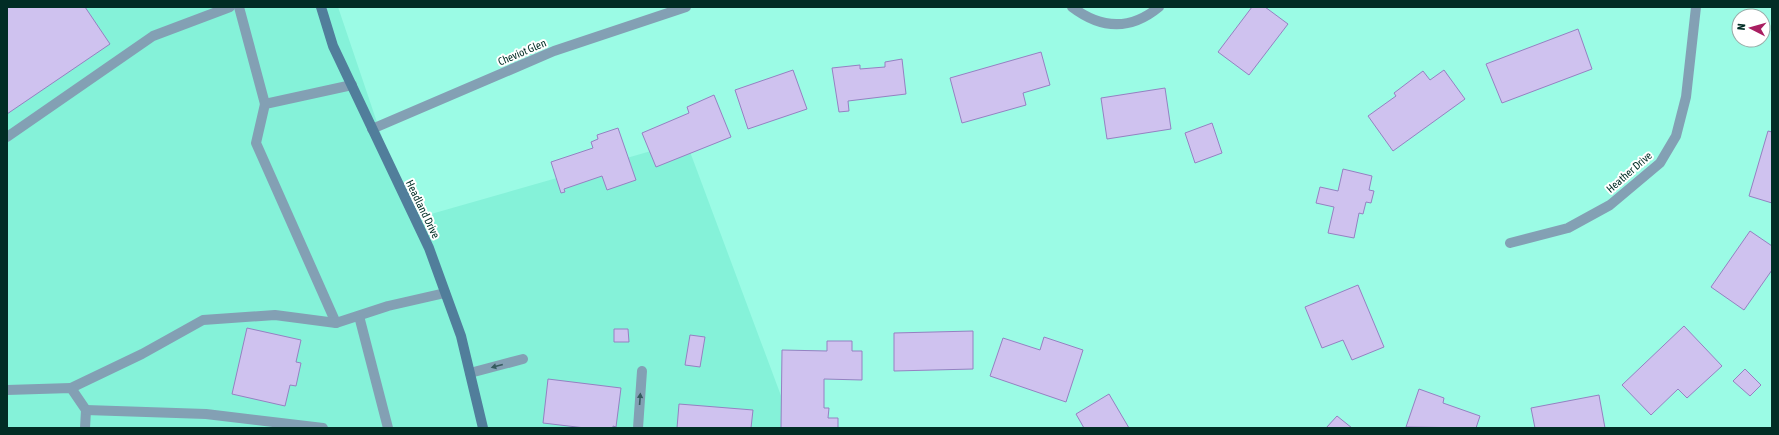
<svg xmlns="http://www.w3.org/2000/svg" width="1779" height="435" viewBox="0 0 1779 435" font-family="'Asap Condensed',sans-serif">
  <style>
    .built { fill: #85f2d9 }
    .building { fill: #cfc2ef; stroke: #9581c2 }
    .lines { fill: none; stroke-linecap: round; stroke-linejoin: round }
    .service { stroke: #83a0b4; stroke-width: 10 }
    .minor { stroke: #83a0b4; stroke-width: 10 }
    .secondary { stroke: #517e9b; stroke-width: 10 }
    .oneway { fill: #355b5e }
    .labels { text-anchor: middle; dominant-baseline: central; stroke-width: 4; stroke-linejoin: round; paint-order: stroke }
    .street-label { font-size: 11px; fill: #012d25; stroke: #fff }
  </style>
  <rect width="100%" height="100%" fill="#9bfbe5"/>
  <path class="built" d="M7,7H338L410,220L686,141L793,428H7Z"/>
  <g class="building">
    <path d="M7,7H85L110,44L7,114Z"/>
    <path d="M1252,7H1265L1288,24L1249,75L1218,52Z"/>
    <path d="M1578,29L1592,69L1502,103L1486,64Z"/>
    <path d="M1041,52L1050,85L1023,93L1026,105L962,123L950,78Z"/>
    <path d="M902,59L906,94L848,101L849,111L839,112L832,68L860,65V69L885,67V62Z"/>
    <path d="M793,70L807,109L748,129L735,90Z"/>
    <path d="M1444,70L1465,99L1393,151L1368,116L1396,96L1394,93L1423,71L1430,80Z"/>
    <path d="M1165,88L1171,129L1107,139L1101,98Z"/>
    <path d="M714,95L731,137L656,167L642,133L689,113L687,107Z"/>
    <path d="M1212,123L1222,153L1195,163L1185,133Z"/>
    <path d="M618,128L636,180L607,190L602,176L564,189L565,192L561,193L551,162L593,148L591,142L598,139L597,135Z"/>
    <path d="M1768,131L1772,132V203L1749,196Z"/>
    <path d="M1343,169L1372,176L1369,190L1374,191L1371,203L1366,202L1363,214L1359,213L1354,238L1328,233L1334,207L1316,203L1320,187L1338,191Z"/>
    <path d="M1750,231L1772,246V270L1744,310L1711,287Z"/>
    <path d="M1358,285L1384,347L1352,360L1343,340L1322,348L1305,307Z"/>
    <path d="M1684,326L1722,366L1687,398L1678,389L1651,415L1622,385Z"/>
    <path d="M247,328L301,340L296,362L301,363L296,386L290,385L285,406L232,394Z"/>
    <path d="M614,329H628L629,342H614Z"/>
    <path d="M973,331V369L894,371V333Z"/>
    <path d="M690,335L705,337L700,367L685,365Z"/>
    <path d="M1044,337L1083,350L1066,402L990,376L1003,338L1040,350Z"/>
    <path d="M827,341H852V351H862V380L824,379V408H829L828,418H838V428H781L782,350L827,351Z"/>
    <path d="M1745,369L1761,385L1750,396L1733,381Z"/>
    <path d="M548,379L621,388L616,427L613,426V428H585L543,423Z"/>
    <path d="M1419,389L1444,398L1443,403L1480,416L1476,428L1406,427Z"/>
    <path d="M1109,394L1129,428H1084L1076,414Z"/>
    <path d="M1599,395L1605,428H1535L1531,408Z"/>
    <path d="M679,404L753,410L751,428H677Z"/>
    <path d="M1337,416L1352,428H1326Z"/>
  </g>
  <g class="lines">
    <g class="service">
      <path d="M239,7L265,104"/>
      <path d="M7,137L153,36L230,7"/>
      <path d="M359,316L388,428"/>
      <path d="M336,323L256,143L265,104L352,85"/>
      <path d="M470,373L523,359"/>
      <path d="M71,388L142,354L203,320L275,315L336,323L388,306L445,293"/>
      <path d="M7,390L71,388L86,410L85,428"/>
      <path d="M86,410L206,414L323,428"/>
      <path d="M638,428L642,371"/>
    </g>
    <g class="minor">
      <path d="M1072,7C1101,29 1130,31 1159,7"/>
      <path d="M372,129L554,51L686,7"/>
      <path d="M1510,243L1568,228L1610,205L1660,163L1676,136L1686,97L1696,7"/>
    </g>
    <path class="secondary" d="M321,7L333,46L429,248L461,336L483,428"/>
  </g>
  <defs><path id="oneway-solid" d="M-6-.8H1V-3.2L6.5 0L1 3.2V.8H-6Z"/></defs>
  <g class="oneway">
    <use href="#oneway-solid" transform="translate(497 366) rotate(165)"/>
    <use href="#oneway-solid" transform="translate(640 399) rotate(-86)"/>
  </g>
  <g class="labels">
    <g class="street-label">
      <text transform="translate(522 52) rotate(-23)">Cheviot Glen</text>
      <text transform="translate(1629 172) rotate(-41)">Heather Drive</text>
      <text transform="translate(423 209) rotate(64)">Headland Drive</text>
    </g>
  </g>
  <rect width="1779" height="435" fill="none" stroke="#012d25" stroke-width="16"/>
  <g transform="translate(1751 28) rotate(276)"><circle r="19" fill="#ffffff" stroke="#99aba8"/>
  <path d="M0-3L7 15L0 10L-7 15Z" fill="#a91e61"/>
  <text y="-6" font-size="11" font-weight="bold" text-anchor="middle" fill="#012d25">N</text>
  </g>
</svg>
